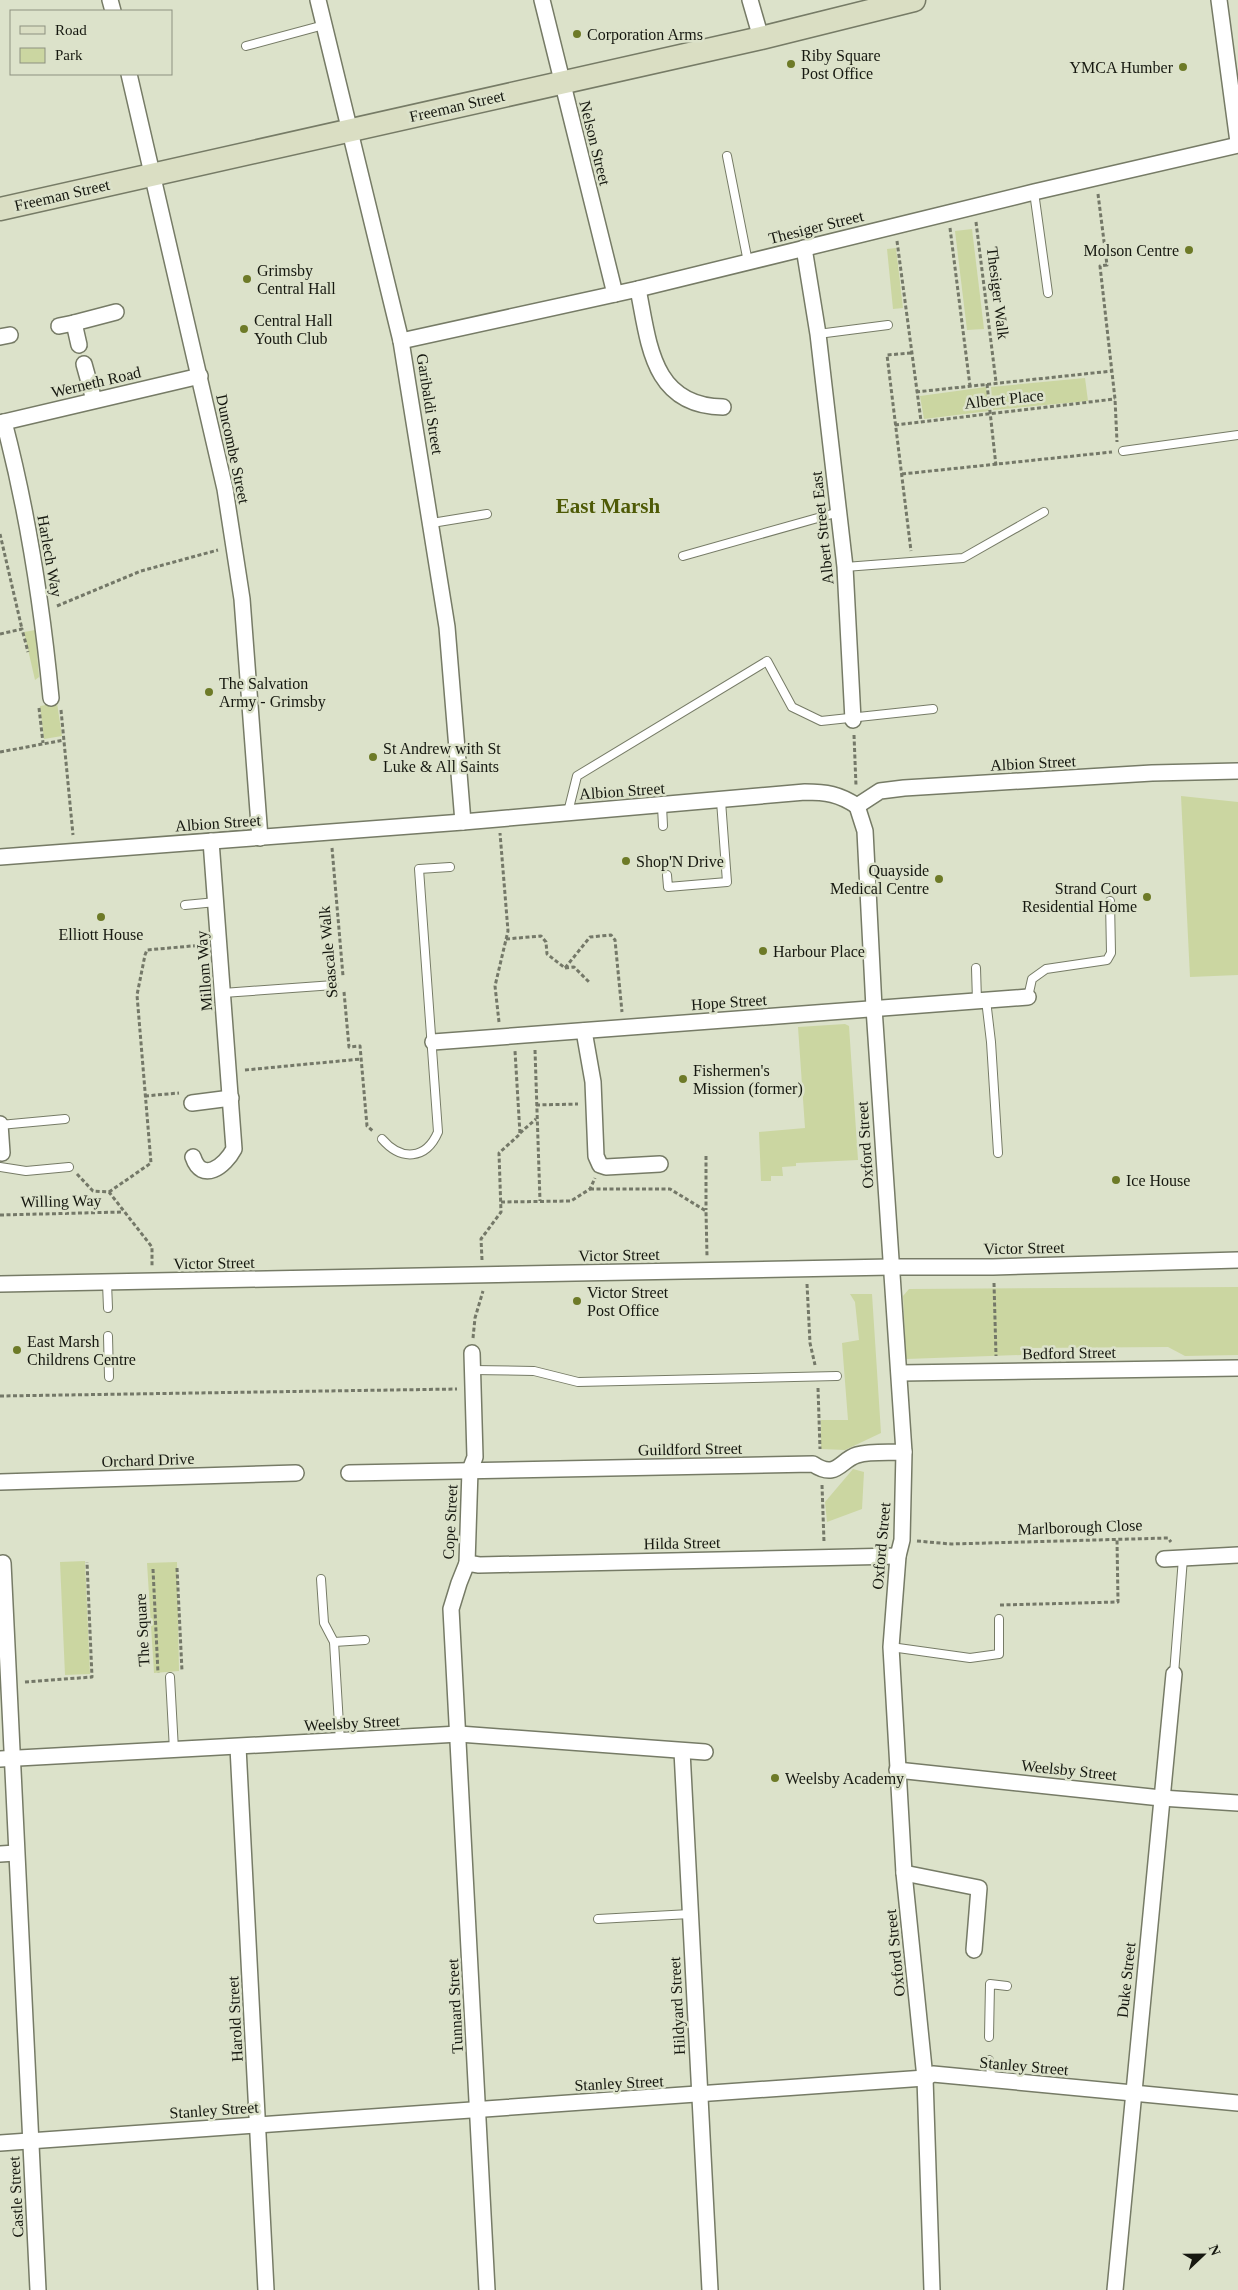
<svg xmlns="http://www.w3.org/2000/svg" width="1238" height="2290" viewBox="0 0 1238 2290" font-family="Georgia,serif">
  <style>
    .green { fill: #cbd6a1 }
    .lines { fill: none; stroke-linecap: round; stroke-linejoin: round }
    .service-casing { stroke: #767b66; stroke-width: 10 }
    .minor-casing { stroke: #767b66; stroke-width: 18 }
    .secondary-casing { stroke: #767b66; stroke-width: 25 }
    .path { stroke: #747868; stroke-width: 3; stroke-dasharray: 4 2.5; stroke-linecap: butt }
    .service { stroke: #fff; stroke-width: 8 }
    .minor { stroke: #fff; stroke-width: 15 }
    .secondary { stroke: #dadec3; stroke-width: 22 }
    .poi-dot { fill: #6d7a27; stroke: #dce2ca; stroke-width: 2 }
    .labels { text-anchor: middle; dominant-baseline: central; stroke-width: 5; stroke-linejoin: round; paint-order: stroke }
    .poi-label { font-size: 16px; fill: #161810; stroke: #dce2ca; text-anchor: start }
    .street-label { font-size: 16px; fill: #161810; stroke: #dce2ca }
    .district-label { font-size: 21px; font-weight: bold; fill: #4e5a06; stroke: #dce2ca }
  </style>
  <rect width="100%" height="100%" fill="#dce2ca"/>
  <g class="green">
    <path d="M972,229L984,329L967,330L955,231Z"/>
    <path d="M896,248L903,308L893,309L887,249Z"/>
    <path d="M1085,378L1088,401L993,410L991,387Z"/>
    <path d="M986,387L989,411L924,419L920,396Z"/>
    <path d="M35,630L39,677L35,680L24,632Z"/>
    <path d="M57,703L62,736L44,739L40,706Z"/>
    <path d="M1181,796L1238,802V975L1190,977Z"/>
    <path d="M845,1024L849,1026L858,1160L796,1163V1166L782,1167L783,1176H771V1181H761L759,1132L805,1128L798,1027Z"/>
    <path d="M1238,1287V1355L1185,1356L1168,1347L1028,1348L1021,1355L906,1359L903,1296L909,1289Z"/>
    <path d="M850,1294H872L881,1433L845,1450L821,1449V1420H848L842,1343L859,1340L855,1302Z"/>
    <path d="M853,1469L864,1472L862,1509L827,1522L825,1502Z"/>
    <path d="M85,1561L90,1674L65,1675L60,1562Z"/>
    <path d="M177,1562L179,1671L154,1673L147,1563Z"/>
  </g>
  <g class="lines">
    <g class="service-casing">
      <g id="service">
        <path d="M246,46L324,25"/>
        <path d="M727,156L748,262"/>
        <path d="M1034,192L1048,293"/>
        <path d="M818,334L888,325"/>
        <path d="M1123,451L1238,435"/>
        <path d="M432,523L487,514"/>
        <path d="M683,556L839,512"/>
        <path d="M845,567L963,558L1044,512"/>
        <path d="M662,806L663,826"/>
        <path d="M568,812L577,776L767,661L792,707L821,721L933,709"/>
        <path d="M667,875L668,887L727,882L721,801"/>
        <path d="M185,905L216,902"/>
        <path d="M976,968L977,1001"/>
        <path d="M223,993L334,985"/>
        <path d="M1028,997L1032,979L1046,969L1107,960L1111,953L1110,901"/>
        <path d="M986,1000L991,1042L998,1153"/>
        <path d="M0,1125L65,1119"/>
        <path d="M382,1139C401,1161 426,1160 438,1132L419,869L450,867"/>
        <path d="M0,1167L26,1171L69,1167"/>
        <path d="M107,1283L108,1308"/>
        <path d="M108,1336L109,1377"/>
        <path d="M472,1370L534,1371L578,1382L837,1376"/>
        <path d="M321,1579L324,1623L334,1642"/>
        <path d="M891,1647L970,1658L999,1654V1619"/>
        <path d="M1174,1674L1183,1558"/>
        <path d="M170,1677L174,1750"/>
        <path d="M340,1741L334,1642L365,1640"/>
        <path d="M598,1919L690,1914"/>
        <path d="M989,2037L990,1984L1007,1986"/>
        <path d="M989,2060L992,2081"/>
      </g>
    </g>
    <g class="minor-casing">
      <g id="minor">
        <path d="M110,0L113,11"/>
        <path d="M318,0L401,341L447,627L463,822"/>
        <path d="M542,0L615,294"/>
        <path d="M750,0L761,38"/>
        <path d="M1219,0L1238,142"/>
        <path d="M129,74L225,489L242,599L260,838"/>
        <path d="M804,248L818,334L845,567L853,720"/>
        <path d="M638,289C649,344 652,406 723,407"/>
        <path d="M59,326L74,323"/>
        <path d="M0,337L10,335"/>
        <path d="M401,341L638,289L1034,192L1238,145"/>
        <path d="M79,345L74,323L116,312"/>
        <path d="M84,364L94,400"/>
        <path d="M4,422C28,513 42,605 51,698"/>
        <path d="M0,423L200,376"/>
        <path d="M857,806L865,831L874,1008L904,1452L902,1540L898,1556L891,1647L904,1873L925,2078L932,2290"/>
        <path d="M857,806L880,791L904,788L1152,773L1238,771"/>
        <path d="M0,857L463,822L805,792C826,792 839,794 857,806"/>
        <path d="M584,1031L593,1082L596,1156L600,1165L606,1167L660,1164"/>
        <path d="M433,1042L1028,997"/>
        <path d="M192,1103L231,1098"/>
        <path d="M0,1124L2,1153"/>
        <path d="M193,1157C202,1184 225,1166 234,1149L211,841"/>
        <path d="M0,1284L891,1267H993L1238,1260"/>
        <path d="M472,1353L475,1457L470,1470L467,1563L459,1583L451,1609L487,2290"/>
        <path d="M900,1373L1238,1368"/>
        <path d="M349,1473L813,1464C837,1480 840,1460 857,1455C871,1451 889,1453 904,1452"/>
        <path d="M0,1482L296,1473"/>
        <path d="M1164,1559L1238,1555"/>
        <path d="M3,1563L38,2290"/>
        <path d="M467,1563L479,1565L898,1556"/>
        <path d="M238,1747L266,2290"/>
        <path d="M682,1751L710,2290"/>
        <path d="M0,1759L459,1734L705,1752"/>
        <path d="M897,1770L1161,1798L1238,1803"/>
        <path d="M0,1854L16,1853"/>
        <path d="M904,1873L979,1888L974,1950"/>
        <path d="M0,2143L925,2078L933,2074L1238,2103"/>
        <path d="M1115,2290L1174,1674"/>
      </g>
    </g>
    <g class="secondary-casing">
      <path id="secondary" d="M0,209L761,38L914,0"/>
    </g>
    <g class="path">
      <path d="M1098,194L1107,265L1100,266L1115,399L1117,442"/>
      <path d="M976,222L996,382"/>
      <path d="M950,228L970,386"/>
      <path d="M897,241L921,421"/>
      <path d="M911,353L887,355L911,551"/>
      <path d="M987,384L996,466"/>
      <path d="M916,392L1112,371"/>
      <path d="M895,425L1115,399"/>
      <path d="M902,474L1112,452"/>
      <path d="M0,534L22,629"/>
      <path d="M57,606L141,571L218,550"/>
      <path d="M0,634L22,629L28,652"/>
      <path d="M39,708L43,743"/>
      <path d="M61,710L73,835"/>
      <path d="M854,735L856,786"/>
      <path d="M0,752L64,740"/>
      <path d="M332,848L343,976"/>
      <path d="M506,939L541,936L546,942L547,954L565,968L590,937L611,935L615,940L622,1012"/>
      <path d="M565,968L574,967L589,982"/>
      <path d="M344,992L349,1047L360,1046L367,1126L374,1132"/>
      <path d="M499,1022L495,986L508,931L500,833"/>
      <path d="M535,1050L540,1201"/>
      <path d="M245,1070L361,1059"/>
      <path d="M145,1096L179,1093"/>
      <path d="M536,1105L578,1104"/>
      <path d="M520,1133L536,1119"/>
      <path d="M706,1156V1210"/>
      <path d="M77,1174L93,1191L109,1192L152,1247V1267"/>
      <path d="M590,1189H670L706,1211L707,1256"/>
      <path d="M109,1192L151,1163L137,995L145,955L147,950L203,945"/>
      <path d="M501,1202L571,1201L590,1189L595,1178"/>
      <path d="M0,1215L123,1212"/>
      <path d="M482,1260L481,1239L501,1212L499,1153L520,1134L515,1051"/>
      <path d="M994,1283L996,1356"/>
      <path d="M807,1284L810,1343L815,1365"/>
      <path d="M473,1338L475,1318L483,1291"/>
      <path d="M818,1388L820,1449"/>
      <path d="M0,1396L457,1389"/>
      <path d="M822,1485L824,1542"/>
      <path d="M917,1541L951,1544L1168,1538L1171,1542"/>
      <path d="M177,1568L182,1671"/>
      <path d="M153,1569L158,1673"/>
      <path d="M1000,1605L1118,1602L1117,1539"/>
      <path d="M25,1682L92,1677L87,1562"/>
    </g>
    <use href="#service" class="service"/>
    <use href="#minor" class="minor"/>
    <use href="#secondary" class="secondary"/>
  </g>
  <g class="poi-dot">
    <circle cx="577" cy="34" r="5"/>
    <circle cx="791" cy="64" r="5"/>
    <circle cx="1183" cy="67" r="5"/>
    <circle cx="1189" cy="250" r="5"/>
    <circle cx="247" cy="279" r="5"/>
    <circle cx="244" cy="329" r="5"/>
    <circle cx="209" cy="692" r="5"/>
    <circle cx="373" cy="757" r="5"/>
    <circle cx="626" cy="861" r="5"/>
    <circle cx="939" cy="879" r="5"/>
    <circle cx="1147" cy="897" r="5"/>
    <circle cx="101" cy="917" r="5"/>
    <circle cx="763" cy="951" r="5"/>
    <circle cx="683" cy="1079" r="5"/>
    <circle cx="1116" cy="1180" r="5"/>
    <circle cx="577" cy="1301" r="5"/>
    <circle cx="17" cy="1350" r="5"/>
    <circle cx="775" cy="1778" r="5"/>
  </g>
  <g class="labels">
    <g class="poi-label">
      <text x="587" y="34">Corporation Arms</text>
      <text x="801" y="55">Riby Square<tspan x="801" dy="18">Post Office</tspan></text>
      <text x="1173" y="67" text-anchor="end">YMCA Humber</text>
      <text x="1179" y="250" text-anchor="end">Molson Centre</text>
      <text x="257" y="270">Grimsby<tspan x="257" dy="18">Central Hall</tspan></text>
      <text x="254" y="320">Central Hall<tspan x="254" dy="18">Youth Club</tspan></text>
      <text x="219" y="683">The Salvation<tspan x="219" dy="18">Army - Grimsby</tspan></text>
      <text x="383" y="748">St Andrew with St<tspan x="383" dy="18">Luke &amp; All Saints</tspan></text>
      <text x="636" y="861">Shop'N Drive</text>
      <text x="929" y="870" text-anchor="end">Quayside<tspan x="929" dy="18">Medical Centre</tspan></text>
      <text x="1137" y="888" text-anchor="end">Strand Court<tspan x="1137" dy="18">Residential Home</tspan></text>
      <text x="101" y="934" text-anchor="middle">Elliott House</text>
      <text x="773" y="951">Harbour Place</text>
      <text x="693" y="1070">Fishermen's<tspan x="693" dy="18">Mission (former)</tspan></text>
      <text x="1126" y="1180">Ice House</text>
      <text x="587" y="1292">Victor Street<tspan x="587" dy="18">Post Office</tspan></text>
      <text x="27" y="1341">East Marsh<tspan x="27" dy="18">Childrens Centre</tspan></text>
      <text x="785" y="1778">Weelsby Academy</text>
    </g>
    <g class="street-label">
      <text transform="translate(457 106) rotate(-13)">Freeman Street</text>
      <text transform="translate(595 143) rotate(76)">Nelson Street</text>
      <text transform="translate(62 195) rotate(-13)">Freeman Street</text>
      <text transform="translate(816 227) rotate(-14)">Thesiger Street</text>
      <text transform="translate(998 293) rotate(83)">Thesiger Walk</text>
      <text transform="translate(96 382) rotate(-13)">Werneth Road</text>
      <text transform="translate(1004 399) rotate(-6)">Albert Place</text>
      <text transform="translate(430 404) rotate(81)">Garibaldi Street</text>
      <text transform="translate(233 449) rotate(78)">Duncombe Street</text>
      <text transform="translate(822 528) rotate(-96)">Albert Street East</text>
      <text transform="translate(50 556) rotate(80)">Harlech Way</text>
      <text transform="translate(1033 763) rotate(-3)">Albion Street</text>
      <text transform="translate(622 791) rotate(-4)">Albion Street</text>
      <text transform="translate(218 823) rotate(-4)">Albion Street</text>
      <text transform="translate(328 952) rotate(-95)">Seascale Walk</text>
      <text transform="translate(204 971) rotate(-94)">Millom Way</text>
      <text transform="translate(729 1002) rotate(-4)">Hope Street</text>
      <text transform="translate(865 1145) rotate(-94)">Oxford Street</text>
      <text transform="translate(61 1201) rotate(-1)">Willing Way</text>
      <text transform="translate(1024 1248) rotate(-1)">Victor Street</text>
      <text transform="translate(619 1255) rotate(-1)">Victor Street</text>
      <text transform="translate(214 1263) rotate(-1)">Victor Street</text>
      <text transform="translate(1069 1353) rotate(-1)">Bedford Street</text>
      <text transform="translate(690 1449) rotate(-1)">Guildford Street</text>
      <text transform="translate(148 1460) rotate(-2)">Orchard Drive</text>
      <text transform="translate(450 1522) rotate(-87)">Cope Street</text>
      <text transform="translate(1080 1527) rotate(-2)">Marlborough Close</text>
      <text transform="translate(682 1543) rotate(-1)">Hilda Street</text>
      <text transform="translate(881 1546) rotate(-85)">Oxford Street</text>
      <text transform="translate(142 1630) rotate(-93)">The Square</text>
      <text transform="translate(352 1723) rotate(-3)">Weelsby Street</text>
      <text transform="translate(1069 1770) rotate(6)">Weelsby Street</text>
      <text transform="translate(895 1953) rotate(-96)">Oxford Street</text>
      <text transform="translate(1126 1980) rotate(-84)">Duke Street</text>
      <text transform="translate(455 2006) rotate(-93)">Tunnard Street</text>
      <text transform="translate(677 2006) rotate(-93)">Hildyard Street</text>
      <text transform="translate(235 2019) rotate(-93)">Harold Street</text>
      <text transform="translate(1024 2066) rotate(5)">Stanley Street</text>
      <text transform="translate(619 2083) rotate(-3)">Stanley Street</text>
      <text transform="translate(214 2110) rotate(-4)">Stanley Street</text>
      <text transform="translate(16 2197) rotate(-93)">Castle Street</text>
    </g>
    <g class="district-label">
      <text x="608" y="506">East Marsh</text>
    </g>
  </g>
  <rect x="10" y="10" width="162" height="65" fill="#dce2ca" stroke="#8d9180"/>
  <rect x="20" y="26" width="25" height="8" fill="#dadec3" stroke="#8d9180"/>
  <text x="55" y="35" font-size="15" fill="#161810">Road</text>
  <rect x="20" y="48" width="25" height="15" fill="#cbd6a1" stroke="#8d9180"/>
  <text x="55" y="60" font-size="15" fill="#161810">Park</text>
  <g transform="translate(1203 2255) rotate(68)" stroke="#dce2ca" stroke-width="4" paint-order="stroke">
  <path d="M0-4L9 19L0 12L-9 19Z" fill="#161810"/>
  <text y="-8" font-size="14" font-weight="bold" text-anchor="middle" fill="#161810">N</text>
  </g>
</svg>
